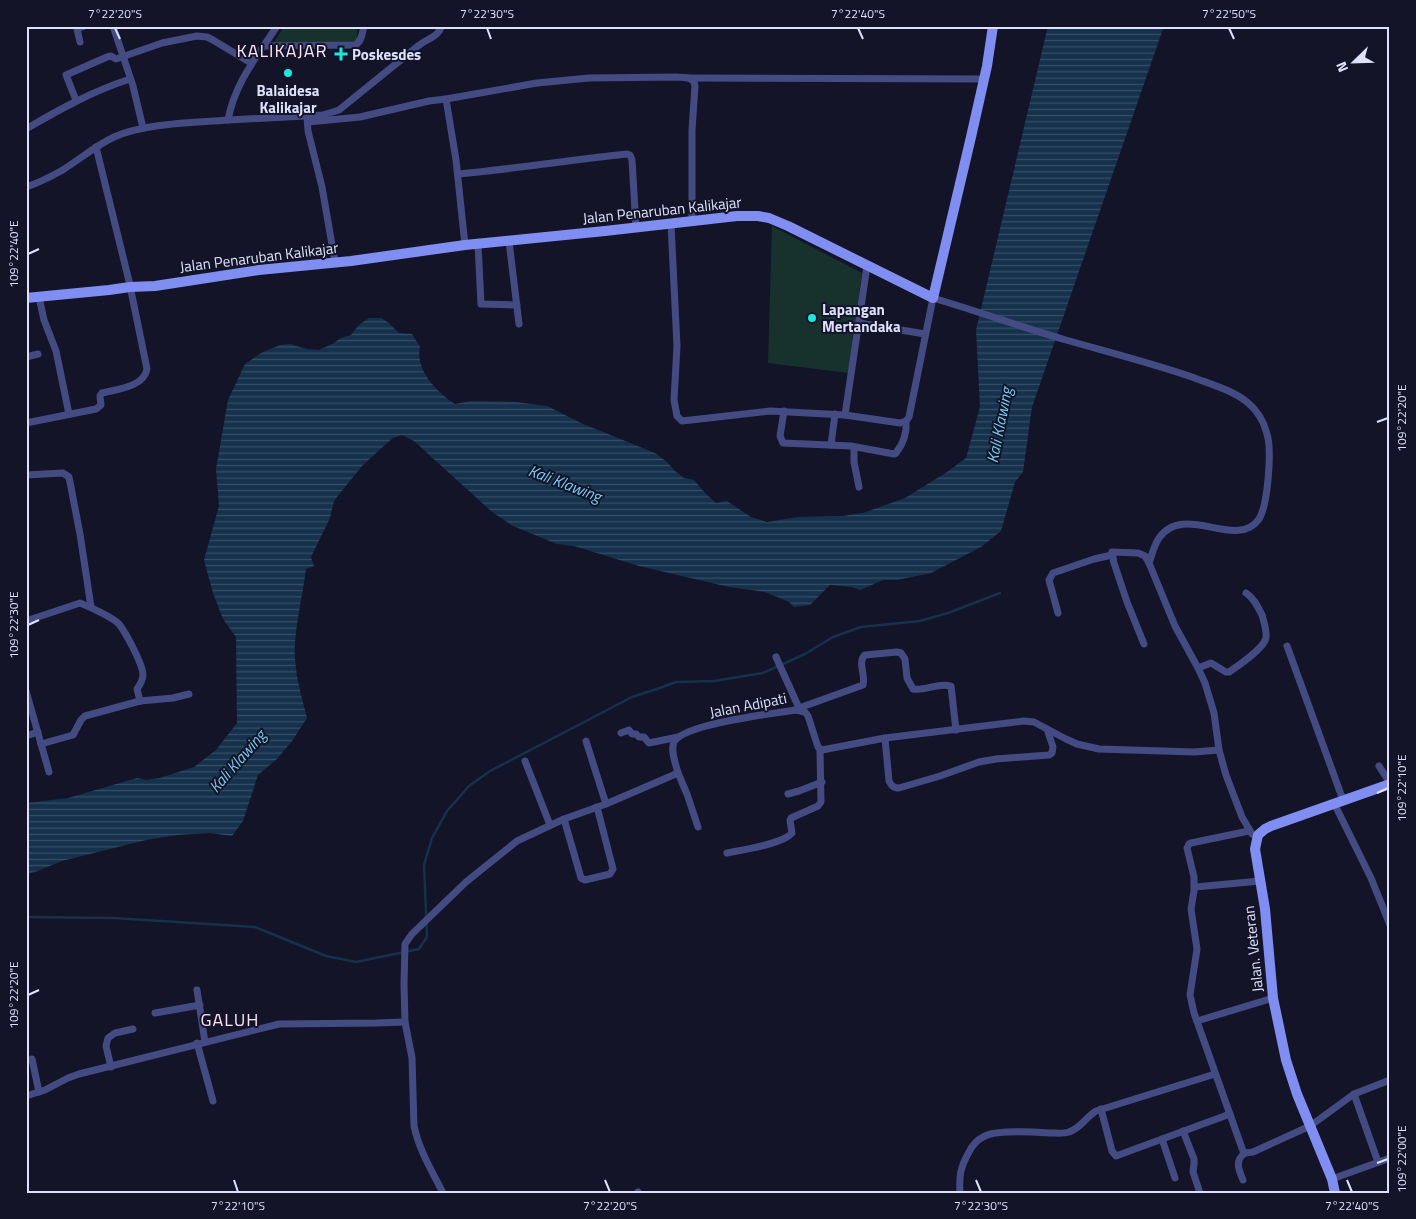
<svg xmlns="http://www.w3.org/2000/svg" width="1416" height="1219" viewBox="0 0 1416 1219" font-family="'Titillium Web',sans-serif">
  <style>
    .green { fill: #17322d }
    .water { fill: url(#water-rules) }
    .lines { fill: none; stroke-linecap: round; stroke-linejoin: round }
    .stream { stroke: #15314c; stroke-width: 2.5 }
    .street { stroke: #444b83; stroke-width: 7 }
    .secondary { stroke: #808ef2; stroke-width: 10 }
    .ticks { fill: none; stroke: #dfe0fc; stroke-width: 2 }
    .poi-dot { fill: #1fe7de; stroke: #141429; stroke-width: 2 }
    .labels { text-anchor: middle; dominant-baseline: central; stroke-width: 4; stroke-linejoin: round; paint-order: stroke }
    .poi-label { font-size: 15px; font-weight: bold; fill: #dfe0fc; stroke: #141429; text-anchor: start }
    .street-label { font-size: 15px; fill: #dfe0fc; stroke: #141429 }
    .water-label { font-size: 16px; font-style: italic; fill: #78cbf1; stroke: #141429 }
    .quarter-label { font-size: 18px; letter-spacing: 1px; fill: #fce1f6; stroke: #141429 }
    .neatline { fill: none; stroke: #dfe0fc; stroke-width: 2 }
    .ticks-label { font-size: 12px; text-anchor: middle; fill: #dfe0fc }
  </style>
  <defs>
    <pattern id="water-rules" width="6" height="5" patternUnits="userSpaceOnUse" patternTransform="scale(1.25)"><rect width="6" height="5" fill="#15314c"/><path d="M0 2.5h6" fill="none" stroke="#374f67"/></pattern>
  </defs>
  <rect width="100%" height="100%" fill="#141429"/>
  <g class="green">
    <path d="M284,26H357V43H274Z"/>
    <path d="M772,226L862,273L848,373L768,363Z"/>
  </g>
  <path class="water" d="M1048,26H1164L1032,407L1023,472L1015,482L1001,531L981,547L931,573L897,580H883L860,590L852,587L830,585L810,605L794,607L789,602L765,592L729,587L639,566L574,546L557,544L513,526L492,512L414,441L402,435L393,438L376,453L362,466L341,492L334,501L330,518L311,557L314,566L306,569C303,593 297,618 295,642C293,668 301,694 307,718L292,741L277,759L258,775L243,821L232,836L209,833L178,835L146,840L62,861L35,872L26,874V803L68,798L137,778L146,780L160,778L194,767L216,750L237,723L236,637L223,619L213,593L204,560L219,506L216,469L228,400L245,364L261,353L280,345L290,344L307,349L319,350L332,344L341,338L351,335L359,325L369,318H381L389,323L399,333L412,334L420,347C415,371 437,392 455,404L471,401L516,402L547,406L581,423L655,453L667,462L675,471L684,478L694,480L706,494L716,503L727,501L751,517L767,522L798,517L843,516L863,513L905,498L947,472L966,458L980,407L976,330Z"/>
  <g class="lines">
    <path class="stream" d="M26,917L114,918L255,927L326,956L356,962L419,949L427,937L424,865L432,838L447,811L469,786L490,771L588,720L632,697L657,689L676,682L714,681L763,673L805,654L833,637L861,627L920,621L948,613L1000,593"/>
    <g class="street">
      <path d="M113,26L133,86L143,128"/>
      <path d="M80,42L77,29L84,26"/>
      <path d="M264,46L355,45C362,42 362,33 364,26"/>
      <path d="M689,78L984,79"/>
      <path d="M446,99L537,83L589,78L676,77C684,78 694,76 695,86L692,130V221"/>
      <path d="M76,100L66,75L107,57L111,56L116,59L162,43L197,36L207,37L213,40L251,63"/>
      <path d="M307,117L308,131L322,187L335,262"/>
      <path d="M228,120L323,115L339,110L418,46C428,38 437,38 442,26"/>
      <path d="M308,122L360,117L429,101L446,99L456,160L465,245"/>
      <path d="M26,129C60,109 93,91 130,79"/>
      <path d="M458,174C514,169 570,160 627,154L630,155L632,160L636,228"/>
      <path d="M26,187C39,183 50,177 61,171C79,160 95,146 114,137C146,123 192,123 228,120C235,82 257,57 277,26"/>
      <path d="M671,224L677,346L674,400L677,416L682,421L770,411L845,415L900,423L906,421L909,417L933,298C977,311 1021,327 1066,340C1108,352 1151,363 1192,377C1210,384 1232,390 1247,402C1257,410 1264,422 1267,434C1272,450 1268,505 1259,519C1237,551 1184,502 1159,538C1154,545 1152,555 1149,563"/>
      <path d="M509,241L519,324"/>
      <path d="M478,244L481,304L517,305"/>
      <path d="M39,297L44,320L56,351L69,414"/>
      <path d="M859,323L925,334"/>
      <path d="M26,357L38,354"/>
      <path d="M784,411L780,436L783,443L851,446L894,454L896,453C903,444 907,432 906,421"/>
      <path d="M845,415L867,266"/>
      <path d="M26,423L96,409L101,405L100,396L102,393C117,389 144,387 147,369L129,281L96,147"/>
      <path d="M831,445L835,414"/>
      <path d="M854,447V462L859,487"/>
      <path d="M26,475L63,473L69,477L80,534L91,607"/>
      <path d="M1058,613L1049,580L1053,573L1094,559L1112,555"/>
      <path d="M26,621L80,603C90,607 112,617 119,624C126,633 142,663 143,674C143,680 140,685 137,689L140,701"/>
      <path d="M1144,644L1127,602L1114,563L1112,552L1138,553L1145,556L1149,563L1175,626L1198,668L1205,683L1214,713L1219,750L1226,775L1242,817L1252,834"/>
      <path d="M1287,646L1343,800"/>
      <path d="M776,657L799,708L796,710"/>
      <path d="M1198,668L1211,663L1226,672H1229C1238,666 1264,648 1266,638C1267,631 1264,622 1262,615C1258,607 1254,598 1246,593"/>
      <path d="M26,691L49,772"/>
      <path d="M799,708L863,685C866,675 857,662 865,655L897,652L901,653L905,659L907,678L913,689C926,691 939,682 951,686L956,730"/>
      <path d="M621,733L629,730L632,734H636L639,737H644L649,743L678,737"/>
      <path d="M26,736L38,732"/>
      <path d="M885,738L889,781C891,785 893,788 899,788L940,776L979,762L996,759L1049,755L1052,753L1053,747L1047,729"/>
      <path d="M586,741L606,804"/>
      <path d="M41,744L73,735L81,720L85,716L140,701L173,698L189,694"/>
      <path d="M525,761L550,825"/>
      <path d="M1379,766L1390,783"/>
      <path d="M678,773L687,794L698,827"/>
      <path d="M788,794L799,791L822,782"/>
      <path d="M1334,803L1371,878L1390,925"/>
      <path d="M564,819L581,878L585,880L610,874L613,869L597,807"/>
      <path d="M1249,831L1191,843L1189,844L1187,848L1194,877V891L1191,909L1197,949L1190,995L1194,1013L1243,1151L1245,1153L1253,1152L1310,1126L1354,1094L1390,1080"/>
      <path d="M727,853C742,850 783,844 792,833L790,820L791,818L818,806L821,802L820,750"/>
      <path d="M1195,887L1260,881"/>
      <path d="M197,990L205,1042"/>
      <path d="M155,1013L200,1005"/>
      <path d="M1197,1021L1273,998"/>
      <path d="M197,1043L213,1101"/>
      <path d="M32,1059L39,1092"/>
      <path d="M111,1067L106,1046L108,1038L115,1033L133,1029"/>
      <path d="M1354,1094L1378,1162"/>
      <path d="M26,1096L45,1090L68,1078L79,1074L279,1024L376,1023L405,1022"/>
      <path d="M1101,1109L1112,1151L1116,1156L1230,1114"/>
      <path d="M1183,1131L1194,1159V1164L1193,1172L1200,1193"/>
      <path d="M1162,1139L1175,1178"/>
      <path d="M1332,1179L1390,1158"/>
      <path d="M1243,1180C1239,1170 1234,1161 1245,1153"/>
      <path d="M443,1193C432,1171 419,1150 414,1126L412,1058L405,1022L404,984L405,944L412,934L466,882L517,841L564,819L606,804L678,773C676,764 670,751 674,742C683,724 775,713 796,710L805,712L808,716L818,747L822,750L885,738L1024,721L1034,722L1066,739L1077,744L1099,749L1194,752L1219,750"/>
      <path d="M637,1193L638,1192"/>
      <path d="M960,1193C959,1176 960,1168 969,1152C972,1146 978,1139 985,1136C997,1130 1035,1132 1050,1133C1056,1133 1063,1134 1069,1132C1080,1129 1086,1117 1096,1111L1215,1074"/>
    </g>
    <g class="secondary">
      <path d="M26,298L109,290L130,287L155,286L259,270L351,261L465,245L605,231L737,216H758L769,218L788,226L933,298L971,137L987,66L993,26"/>
      <path d="M1335,1193L1332,1179L1297,1094L1286,1060L1273,998L1265,909L1255,849L1258,835L1265,829L1271,826L1390,784"/>
    </g>
  </g>
  <path class="ticks" d="M115,28L120,39M487,28L491,39M858,28L863,39M1229,28L1234,39M28,254L39,249M1377,422L1388,418M28,625L39,620M1377,793L1388,788M28,995L39,990M1377,1163L1388,1159M234,1180L238,1192M605,1180L610,1192M976,1180L981,1192M1347,1180L1352,1192"/>
  <g class="poi-dot">
    <path d="M338.5 46.5h5v5h5v5h-5v5h-5v-5h-5v-5h5z"/>
    <circle cx="288" cy="73" r="5"/>
    <circle cx="812" cy="318" r="5"/>
  </g>
  <g class="labels">
    <g class="poi-label">
      <text x="352" y="54">Poskesdes</text>
      <text x="288" y="90" text-anchor="middle">Balaidesa<tspan x="288" dy="17">Kalikajar</tspan></text>
      <text x="822" y="309">Lapangan<tspan x="822" dy="17">Mertandaka</tspan></text>
    </g>
    <g class="street-label">
      <text transform="translate(662 210) rotate(-6)">Jalan Penaruban Kalikajar</text>
      <text transform="translate(259 257) rotate(-7)">Jalan Penaruban Kalikajar</text>
      <text transform="translate(748 705) rotate(-11)">Jalan Adipati</text>
      <text transform="translate(1253 949) rotate(-96)">Jalan. Veteran</text>
    </g>
    <g class="water-label">
      <text transform="translate(999 425) rotate(-79)">Kali Klawing</text>
      <text transform="translate(565 483) rotate(21)">Kali Klawing</text>
      <text transform="translate(237 761) rotate(-49)">Kali Klawing</text>
    </g>
    <g class="quarter-label">
      <text x="282" y="50">KALIKAJAR</text>
      <text x="230" y="1019">GALUH</text>
    </g>
  </g>
  <rect width="1416" height="1219" fill="none" stroke="#141429" stroke-width="55"/>
  <g transform="translate(1354 62) rotate(247)" stroke="#141429" stroke-width="4" paint-order="stroke">
  <path d="M0-4L9 19L0 12L-9 19Z" fill="#dfe0fc"/>
  <text y="-8" font-size="14" font-weight="bold" text-anchor="middle" fill="#dfe0fc">N</text>
  </g>
  <rect x="28" y="28" width="1360" height="1164" class="neatline"/>
  <g class="ticks-label">
    <text x="115" y="18">7°22'20"S</text>
    <text x="487" y="18">7°22'30"S</text>
    <text x="858" y="18">7°22'40"S</text>
    <text x="1229" y="18">7°22'50"S</text>
    <text transform="translate(14 254) rotate(-90)" y="4">109°22'40"E</text>
    <text transform="translate(1402 418) rotate(-90)" y="4">109°22'20"E</text>
    <text transform="translate(14 625) rotate(-90)" y="4">109°22'30"E</text>
    <text transform="translate(1402 788) rotate(-90)" y="4">109°22'10"E</text>
    <text transform="translate(14 995) rotate(-90)" y="4">109°22'20"E</text>
    <text transform="translate(1402 1159) rotate(-90)" y="4">109°22'00"E</text>
    <text x="238" y="1210">7°22'10"S</text>
    <text x="610" y="1210">7°22'20"S</text>
    <text x="981" y="1210">7°22'30"S</text>
    <text x="1352" y="1210">7°22'40"S</text>
  </g>
</svg>
